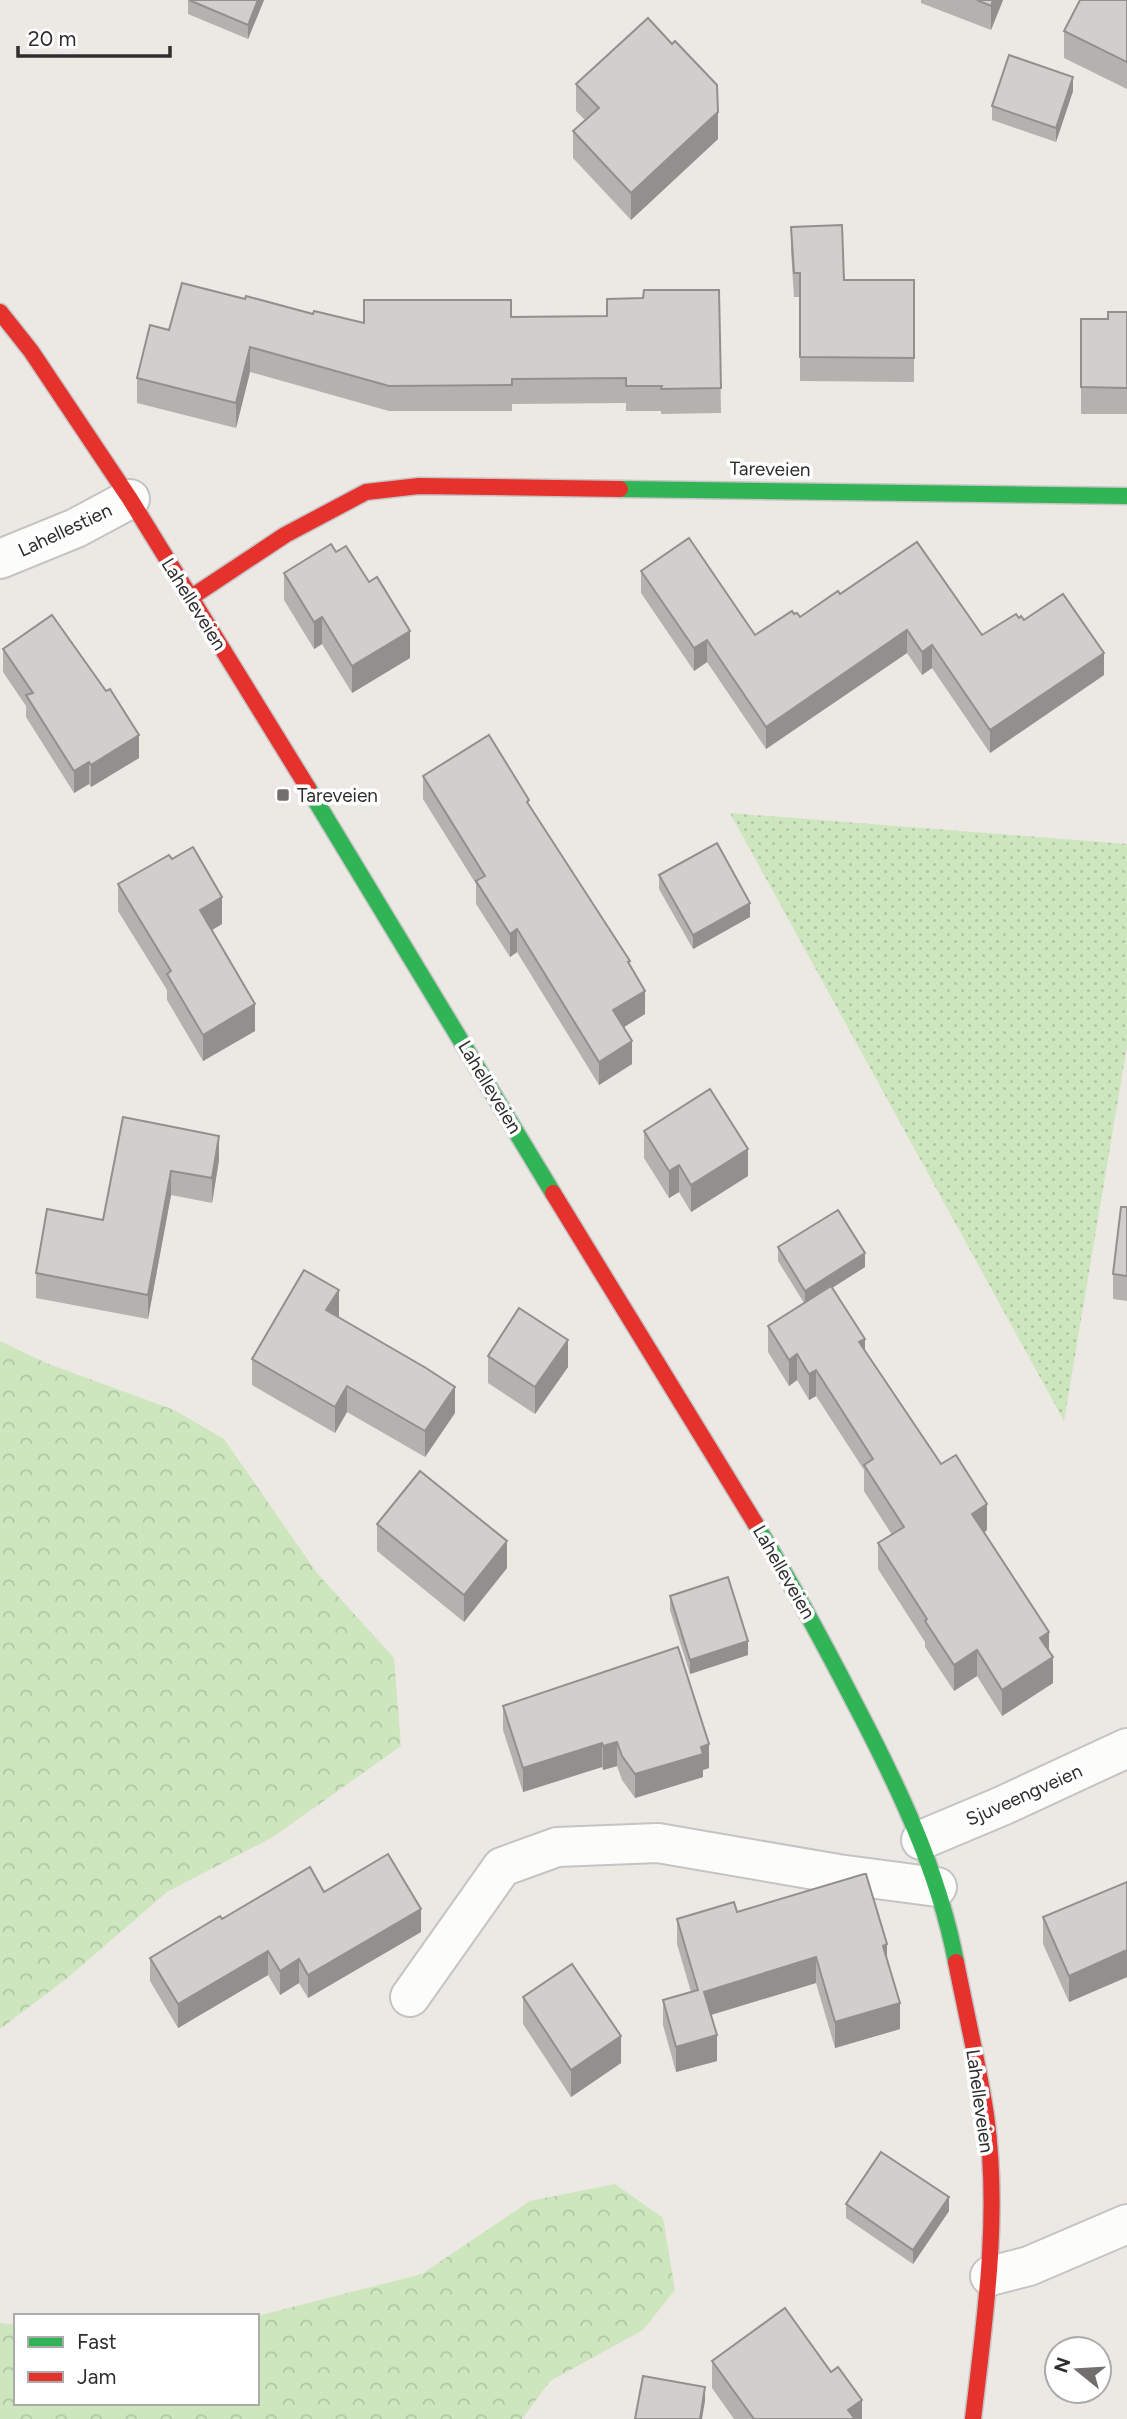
<svg xmlns="http://www.w3.org/2000/svg" width="1127" height="2419" viewBox="0 0 1127 2419" font-family="Figtree,sans-serif">
  <style>
    .green { fill: url(#green-dots) }
    .forest { fill: url(#forest-crowns) }
    .lines { fill: none; stroke-linecap: round; stroke-linejoin: round }
    .street-casing { stroke: #c5c4c5; stroke-width: 42 }
    .fast-casing { stroke: #c5c4c5; stroke-width: 19 }
    .jam-casing { stroke: #c5c4c5; stroke-width: 19 }
    .street { stroke: #fcfcfb; stroke-width: 38 }
    .fast { stroke: #30b455; stroke-width: 16 }
    .jam { stroke: #e5322d; stroke-width: 16 }
    .wall { fill: #b4b1af }
    .shaded-wall { fill: #92908e }
    .building { fill: #d1cecb; stroke: #92908e; stroke-width: 2 }
    .poi-dot { fill: #706f6e; stroke: #fff; stroke-width: 2.5 }
    .labels { text-anchor: middle; dominant-baseline: central; stroke-width: 7; stroke-linejoin: round; paint-order: stroke }
    .street-label { font-size: 19px; fill: #2e2e2e; stroke: #fff }
    .poi-label { font-size: 19px; fill: #2e2e2e; stroke: #fff; text-anchor: start }
  </style>
  <defs>
    <pattern id="green-dots" width="8" height="8" patternUnits="userSpaceOnUse" patternTransform="scale(1.75)"><rect width="8" height="8" fill="#cee6be"/><path d="M2 2h.1M6 6h.1" fill="none" stroke="#b1c6a4" stroke-width="1.8" stroke-linecap="round"/></pattern>
    <pattern id="forest-crowns" width="20" height="18" patternUnits="userSpaceOnUse" patternTransform="scale(1.75)"><rect width="20" height="18" fill="#cee6be"/><path d="M2 6a3 3 0 1 1 6 0M12 15a3 3 0 1 1 6 0" fill="none" stroke="#b1c6a4"/></pattern>
  </defs>
  <rect width="100%" height="100%" fill="#ece8e4"/>
  <path class="green" d="M730,813L1127,844V1046L1064,1421Z"/>
  <g class="forest">
    <path d="M0,1341L46,1363L174,1410L224,1439L317,1573L394,1658L401,1746L273,1837L167,1892L66,1979L0,2029Z"/>
    <path d="M615,2184L663,2218L675,2290L643,2330L550,2381L522,2419H0V2323L16,2325V2403H257V2316L422,2274L530,2201Z"/>
  </g>
  <g class="lines">
    <g class="street-casing">
      <g id="street">
        <path d="M0,559L76,528L130,499"/>
        <path d="M921,1840L1002,1806L1127,1748"/>
        <path d="M410,1997L502,1867L557,1847L658,1843L838,1874L937,1887"/>
        <path d="M990,2276L1029,2266L1127,2224"/>
      </g>
    </g>
    <g class="fast-casing">
      <g id="fast">
        <path d="M620,489L1127,496"/>
        <path d="M308,788L553,1193"/>
        <path d="M755,1523C790,1581 822,1640 853,1700C897,1784 938,1868 956,1962"/>
      </g>
    </g>
    <g class="jam-casing">
      <g id="jam">
        <path d="M0,312L31,351L130,499L308,788"/>
        <path d="M190,598L285,535L366,492L419,486L620,489"/>
        <path d="M553,1193L755,1523"/>
        <path d="M956,1962C966,2013 978,2063 986,2115C1000,2216 985,2318 973,2419"/>
      </g>
    </g>
    <use href="#street" class="street"/>
    <use href="#fast" class="fast"/>
    <use href="#jam" class="jam"/>
  </g>
  <g class="wall">
    <path d="M188,0H264L248,39L188,14Z"/>
    <path d="M921,0H1003L991,30L921,3Z"/>
    <path d="M1127,0V89L1064,58V31Z"/>
    <path d="M576,84L718,139L631,220L573,158V131L585,120L576,111Z"/>
    <path d="M1073,91L1056,142L992,120V106Z"/>
    <path d="M791,227L844,280H914V382L800,381V297H794L791,251Z"/>
    <path d="M719,290L721,413L661,414V411H626V403L512,404V411H389L250,372L236,428L137,403V378L169,330L245,299L313,314L364,323L511,317L607,316L643,298Z"/>
    <path d="M1127,312V414H1081V319H1108Z"/>
    <path d="M336,552L410,658L352,693L322,644L314,649L284,600V573Z"/>
    <path d="M641,571L755,635L794,614L800,617L840,594L982,635L1019,618L1104,675L990,753L932,668L922,675L907,653L766,749L707,662L694,671L641,593Z"/>
    <path d="M3,649L106,691L139,758L91,787L89,784L74,793L26,717V706L3,672Z"/>
    <path d="M423,776L529,806L630,966L645,1014L623,1027L632,1064L599,1085L517,952L510,957L476,904V884L423,799Z"/>
    <path d="M172,859L222,924L212,930L255,1031L203,1061L167,1000V990L118,911V884Z"/>
    <path d="M659,875L750,917L693,949L659,889Z"/>
    <path d="M644,1131L748,1176L691,1212L679,1192L669,1198L644,1158Z"/>
    <path d="M219,1136V1160L212,1203L171,1195L148,1319L36,1298V1273L103,1220Z"/>
    <path d="M1127,1207V1301L1113,1299V1274Z"/>
    <path d="M778,1247L865,1267L832,1288L865,1351L987,1530L984,1533L1049,1651L1053,1683L1002,1716L977,1676L954,1691L925,1647V1642L878,1569V1543L892,1535L864,1491V1470L816,1396L809,1400L797,1380L789,1386L768,1352V1326L804,1303L778,1261Z"/>
    <path d="M339,1316L338,1317L455,1413L425,1457L347,1412L335,1433L252,1385V1359Z"/>
    <path d="M488,1356L568,1367L535,1414L488,1383Z"/>
    <path d="M377,1524L507,1568L464,1622L377,1551Z"/>
    <path d="M670,1596L748,1655L690,1674L670,1610Z"/>
    <path d="M503,1706L709,1768L703,1770V1777L635,1798L622,1780L617,1766L603,1770L602,1767L523,1792L503,1730Z"/>
    <path d="M1127,1882V1977L1069,2002L1043,1944V1917Z"/>
    <path d="M324,1892L421,1932L308,1998L299,1983L280,1995L268,1975L178,2028L150,1981V1958L222,1919Z"/>
    <path d="M737,1912L887,1959L900,2029L835,2048L816,1983L711,2015L717,2061L676,2072L663,2025V2000L691,1992L677,1944V1919Z"/>
    <path d="M523,1997L621,2063L571,2097L523,2024Z"/>
    <path d="M846,2204L949,2211L913,2264L846,2218Z"/>
    <path d="M712,2361L862,2419H734L712,2388Z"/>
  </g>
  <g class="shaded-wall">
    <path d="M258,0H264L248,39V25Z"/>
    <path d="M993,0H1003L991,30V6Z"/>
    <path d="M1073,77V91L1056,142V128Z"/>
    <path d="M718,112V139L631,220V193Z"/>
    <path d="M250,347V372L236,428V403Z"/>
    <path d="M322,617V644L314,649V622Z"/>
    <path d="M907,630V653L766,749V727Z"/>
    <path d="M410,631V658L352,693V666Z"/>
    <path d="M707,640V662L694,671V648Z"/>
    <path d="M932,645V668L922,675V652Z"/>
    <path d="M1104,653V675L990,753V730Z"/>
    <path d="M139,735V758L91,787V765Z"/>
    <path d="M89,762V784L74,793V771Z"/>
    <path d="M222,897V924L200,937V910Z"/>
    <path d="M750,903V917L693,949V935Z"/>
    <path d="M517,929V952L510,957V934Z"/>
    <path d="M645,991V1014L613,1034V1010Z"/>
    <path d="M255,1004V1031L203,1061V1035Z"/>
    <path d="M632,1041V1064L599,1085V1062Z"/>
    <path d="M219,1136V1160L212,1203V1178Z"/>
    <path d="M748,1149V1176L691,1212V1185Z"/>
    <path d="M679,1165V1192L669,1198V1171Z"/>
    <path d="M171,1171V1195L148,1319V1295Z"/>
    <path d="M865,1253V1267L805,1305V1291Z"/>
    <path d="M339,1290V1316L326,1336V1310Z"/>
    <path d="M865,1339V1365L859,1342Z"/>
    <path d="M568,1340V1367L535,1414V1387Z"/>
    <path d="M797,1354V1380L789,1386V1360Z"/>
    <path d="M816,1370V1396L809,1400V1374Z"/>
    <path d="M347,1386V1412L335,1433V1407Z"/>
    <path d="M455,1387V1413L425,1457V1431Z"/>
    <path d="M987,1504V1530L972,1540V1514Z"/>
    <path d="M507,1541V1568L464,1622V1595Z"/>
    <path d="M1049,1632V1658L1040,1638Z"/>
    <path d="M748,1641V1655L690,1674V1660Z"/>
    <path d="M977,1650V1676L954,1691V1665Z"/>
    <path d="M1053,1657V1683L1002,1716V1690Z"/>
    <path d="M617,1742V1766L603,1770V1746Z"/>
    <path d="M602,1743V1767L523,1792V1768Z"/>
    <path d="M709,1744V1768L703,1770V1777L635,1798V1774Z"/>
    <path d="M421,1909V1932L308,1998V1975Z"/>
    <path d="M887,1944V1969L883,1946Z"/>
    <path d="M1127,1950V1977L1069,2002V1976Z"/>
    <path d="M268,1951V1975L178,2028V2004Z"/>
    <path d="M816,1957V1983L704,2017V1992Z"/>
    <path d="M299,1959V1983L280,1995V1971Z"/>
    <path d="M900,2003V2029L835,2048V2022Z"/>
    <path d="M717,2035V2061L676,2072V2047Z"/>
    <path d="M621,2036V2063L571,2097V2070Z"/>
    <path d="M949,2197V2211L913,2264V2250Z"/>
    <path d="M705,2387V2401L702,2419H700Z"/>
    <path d="M862,2400V2419H848V2410Z"/>
  </g>
  <g class="building">
    <path d="M189,0H258L248,25Z"/>
    <path d="M977,0H993L991,6Z"/>
    <path d="M1080,0H1127V62L1064,31Z"/>
    <path d="M648,18L672,44L675,41L717,85L718,112L631,193L573,131L599,108L576,84Z"/>
    <path d="M1009,55L1073,77L1056,128L992,106Z"/>
    <path d="M842,225L844,280H914V358L800,357V273H794L791,227Z"/>
    <path d="M182,283L245,299L246,296L313,314L314,311L364,323V300H511V317L607,316V299L643,298L644,290H719L721,388L661,389L662,386H626V378L512,379V385L389,386L250,347L236,403L137,378L150,325L169,330Z"/>
    <path d="M1108,312H1127V388L1081,387V319H1108Z"/>
    <path d="M689,538L755,635L792,611L794,614L797,613L800,617L838,591L840,594L917,542L982,635L1016,614L1019,618L1021,616L1024,620L1063,594L1104,653L990,730L932,645L922,652L907,630L766,727L707,640L694,648L641,571Z"/>
    <path d="M331,544L336,552L346,546L369,582L377,577L410,631L352,666L322,617L314,622L284,573Z"/>
    <path d="M52,615L106,691L110,689L139,735L91,765L89,762L74,771L26,695L33,693L3,649Z"/>
    <path d="M489,735L529,800L527,802L630,961L628,962L645,991L613,1010L632,1041L599,1062L517,929L510,934L476,881L485,876L423,776Z"/>
    <path d="M717,843L750,903L693,935L659,875Z"/>
    <path d="M193,847L222,897L200,910L255,1004L203,1035L167,974L171,971L118,884L169,855L172,859Z"/>
    <path d="M710,1089L748,1149L691,1185L679,1165L669,1171L644,1131Z"/>
    <path d="M123,1117L219,1136L212,1178L171,1171L148,1295L36,1273L47,1209L103,1220Z"/>
    <path d="M1121,1207H1127V1276L1113,1274Z"/>
    <path d="M838,1210L865,1253L805,1291L778,1247Z"/>
    <path d="M304,1270L339,1290L326,1310L426,1368L455,1387L425,1431L347,1386L335,1407L252,1359Z"/>
    <path d="M831,1286L865,1339L859,1342L941,1464L956,1455L987,1504L972,1514L1049,1632L1040,1638L1053,1657L1002,1690L977,1650L954,1665L925,1621L927,1619L878,1543L904,1527L864,1465L873,1459L816,1370L809,1374L797,1354L789,1360L768,1326Z"/>
    <path d="M519,1308L568,1340L535,1387L488,1356Z"/>
    <path d="M420,1471L507,1541L464,1595L377,1524Z"/>
    <path d="M728,1577L748,1641L690,1660L670,1596Z"/>
    <path d="M678,1647L709,1744L701,1747L703,1754L635,1774L622,1756L617,1742L603,1746L602,1743L523,1768L503,1706Z"/>
    <path d="M388,1854L421,1909L308,1975L299,1959L280,1971L268,1951L178,2004L150,1958L220,1916L222,1919L310,1867L324,1892Z"/>
    <path d="M864,1874H866L887,1944L883,1946L900,2003L835,2022L816,1957L704,1992L717,2035L676,2047L663,2000L698,1990L677,1919L734,1902L737,1912Z"/>
    <path d="M1127,1882V1950L1069,1976L1043,1917Z"/>
    <path d="M572,1964L621,2036L571,2070L523,1997Z"/>
    <path d="M881,2152L949,2197L913,2250L846,2204Z"/>
    <path d="M785,2308L831,2372L838,2367L862,2400L848,2410L855,2419H754L712,2361Z"/>
    <path d="M643,2376L705,2387L700,2419H635Z"/>
  </g>
  <rect class="poi-dot" x="276" y="788" width="14" height="14" rx="3.5"/>
  <g class="labels">
    <g class="street-label">
      <text transform="translate(770 469) rotate(1)">Tareveien</text>
      <text transform="translate(65 530) rotate(-25)">Lahellestien</text>
      <text transform="translate(194 604) rotate(58)">Lahelleveien</text>
      <text transform="translate(490 1087) rotate(59)">Lahelleveien</text>
      <text transform="translate(784 1572) rotate(60)">Lahelleveien</text>
      <text transform="translate(1024 1795) rotate(-24)">Sjuveengveien</text>
      <text transform="translate(980 2101) rotate(82)">Lahelleveien</text>
    </g>
    <g class="poi-label">
      <text x="297" y="795">Tareveien</text>
    </g>
  </g>
  <rect x="14" y="2314" width="245" height="91" fill="#ffffff" stroke="#ababab" stroke-width="2"/>
  <rect x="28" y="2337" width="35" height="10" fill="#30b455" stroke="#ababab" stroke-width="2"/>
  <text x="77" y="2349" font-size="21" fill="#2e2e2e">Fast</text>
  <rect x="28" y="2372" width="35" height="10" fill="#e5322d" stroke="#ababab" stroke-width="2"/>
  <text x="77" y="2384" font-size="21" fill="#2e2e2e">Jam</text>
  <g transform="translate(1078 2370) rotate(288)"><circle r="33" fill="#ffffff" stroke="#ababab" stroke-width="2"/>
  <path d="M0-5L12 26L0 18L-12 26Z" fill="#706f6e"/>
  <text y="-10" font-size="19" font-weight="bold" text-anchor="middle" fill="#2e2e2e">N</text>
  </g>
  <path d="M18 46v10h152v-10" fill="none" stroke="#2e2e2e" stroke-width="3.5"/>
  <text x="28" y="46" font-size="21" fill="#2e2e2e" stroke="#ffffff" stroke-width="5" paint-order="stroke">20 m</text>
</svg>
